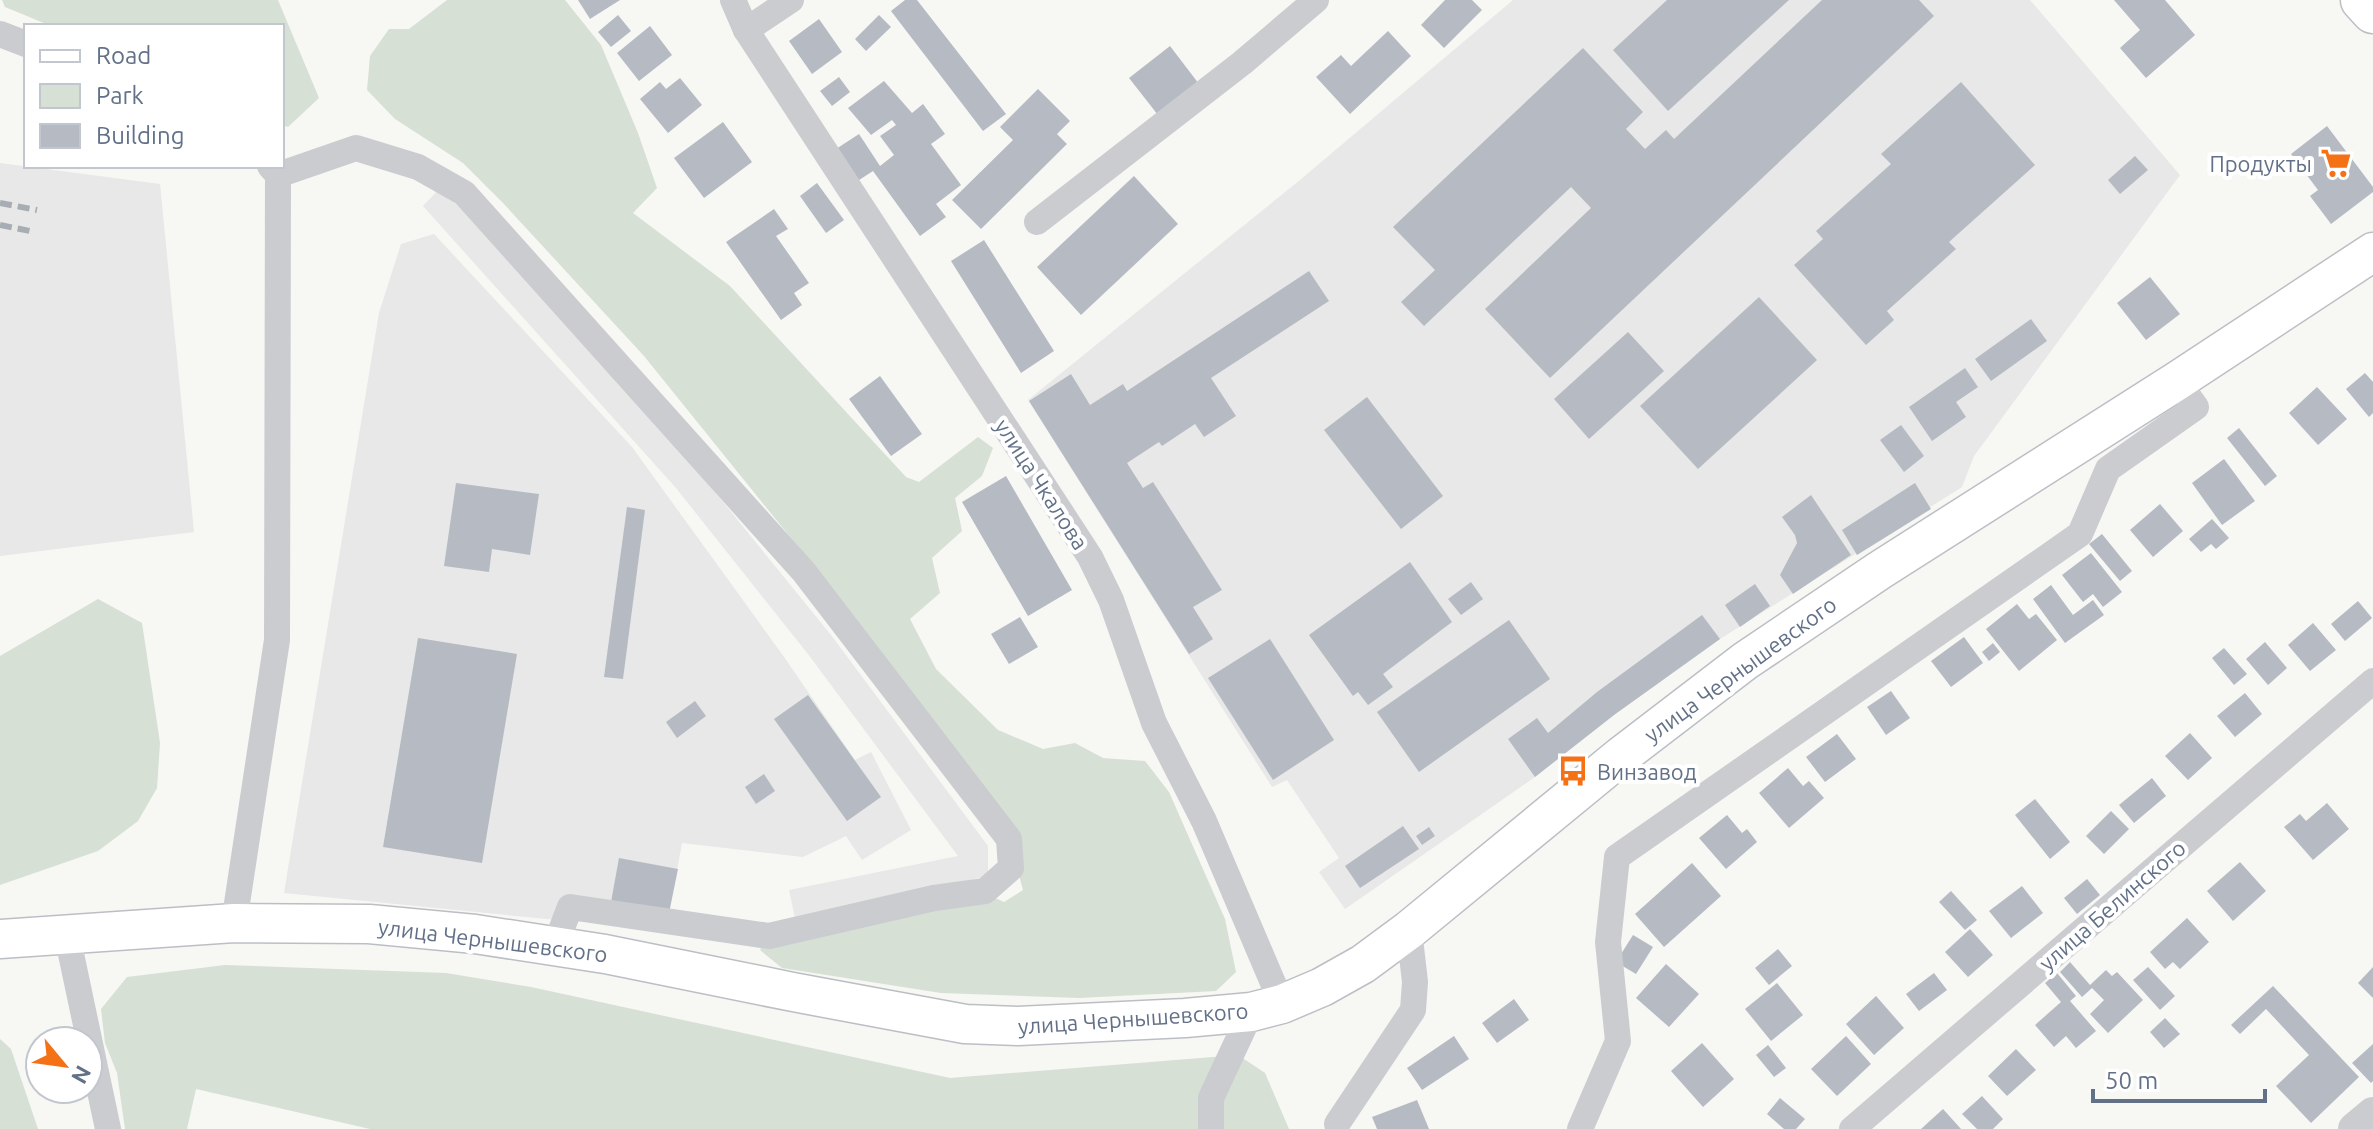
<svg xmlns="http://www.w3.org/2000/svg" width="2373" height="1129" viewBox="0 0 2373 1129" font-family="Ubuntu,sans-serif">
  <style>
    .built { fill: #e7e8e7 }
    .green { fill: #d7e0d4 }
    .building { fill: #b6bbc3 }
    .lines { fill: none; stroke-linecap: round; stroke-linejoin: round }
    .secondary-casing { stroke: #bbbfc5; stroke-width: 41 }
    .primary-casing { stroke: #bcbfc3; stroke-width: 45 }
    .minor { stroke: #caccd0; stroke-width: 26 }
    .tertiary { stroke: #caccd0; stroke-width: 34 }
    .secondary { stroke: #fff; stroke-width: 38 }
    .primary { stroke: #fff; stroke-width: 42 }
    .rail { stroke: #a8adb4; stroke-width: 6; stroke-dasharray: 12 6; stroke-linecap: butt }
    .labels { text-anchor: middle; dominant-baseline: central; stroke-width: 8; stroke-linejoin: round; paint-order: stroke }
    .poi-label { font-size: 22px; fill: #637188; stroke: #fff; text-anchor: end }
    .street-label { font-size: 22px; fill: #637188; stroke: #fff }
  </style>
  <rect width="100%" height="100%" fill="#f7f7f4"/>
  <g class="built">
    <path d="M1513,0H2030L2180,175L1974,456L1962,487L1720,639L1614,715L1535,777L1345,909L1319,872L1339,858L1287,780L1272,787L1028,400L1300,180Z"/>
    <path d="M0,163L160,184L194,532L0,556Z"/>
    <path d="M441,187L698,471L831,635L988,846V876L795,918L789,890L958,856L808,654L676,488L423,206Z"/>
    <path d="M434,234L632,447L784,657L855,760L871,752L911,830L862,860L846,836L803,857L682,843L669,913L557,920L284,893L379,313L401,244Z"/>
  </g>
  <g class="green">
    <path d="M2,0H278L319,98L288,127L282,125V26H51L5,7Z"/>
    <path d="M447,0H565L601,45L638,133L657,188L633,213L730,286L906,477L919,482L978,437L993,448L982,476L955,498L962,531L932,558L940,593L910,619L936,669L998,730L1043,749L1075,743L1103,758L1145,761L1169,792L1225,919L1236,972L1216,991L1079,998L941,993L782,968L760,950L769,936L980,891L1004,902L1023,890L1009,839L803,553L644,356L503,203L463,163L395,119L367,90L370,56L389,29H409Z"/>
    <path d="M98,599L142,623L160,743L157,788L138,821L98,851L0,885V656Z"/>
    <path d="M225,965L446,973L531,987L950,1078L1238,1055L1265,1073L1289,1129H370L196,1089L187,1129H125L117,1073L105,1043L101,1009L127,977Z"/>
    <path d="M0,1039L11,1049L38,1129H0Z"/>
  </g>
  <g class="building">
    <path d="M578,0H620L590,19Z"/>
    <path d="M905,0H917L1006,114L983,131L891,11Z"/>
    <path d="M1445,0H1472L1482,10L1444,48L1421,25Z"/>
    <path d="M1667,0H1789L1668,111L1613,50Z"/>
    <path d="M1822,0H1919L1934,16L1550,378L1485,309L1591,208L1571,187L1424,326L1401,302L1435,270L1393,227L1583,48L1643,112L1626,129L1645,149L1666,130L1674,139Z"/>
    <path d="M2114,0H2165L2195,35L2146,78L2120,48L2140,30Z"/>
    <path d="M618,15L631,31L611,47L598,32Z"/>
    <path d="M879,15L891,27L866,51L855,39Z"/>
    <path d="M819,19L842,52L812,74L789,41Z"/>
    <path d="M650,26L672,55L639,81L617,53Z"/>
    <path d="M1388,31L1411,56L1350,114L1316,77L1341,55L1351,66Z"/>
    <path d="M1170,46L1199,84L1158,115L1129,78Z"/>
    <path d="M839,77L850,92L832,106L820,91Z"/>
    <path d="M680,78L702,105L668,133L640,99L660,82L666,89Z"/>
    <path d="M884,81L912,113L923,104L945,134L931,144L961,185L936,204L946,217L920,236L873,171L856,182L836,149L859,134L880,166L894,155L880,136L896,125L892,120L871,135L848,108Z"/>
    <path d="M1961,82L2035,165L1949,242L1956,249L1887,311L1894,320L1866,345L1794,265L1823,239L1816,231L1891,164L1881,154Z"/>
    <path d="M1038,89L1070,121L1057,134L1067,144L981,229L952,200L1013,140L1000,127Z"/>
    <path d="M723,122L752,162L704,198L674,158Z"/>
    <path d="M2327,126L2373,187V192L2331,224L2310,196L2318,190L2291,154Z"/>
    <path d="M2135,156L2148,170L2120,194L2108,180Z"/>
    <path d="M1134,176L1178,224L1081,315L1037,267Z"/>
    <path d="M817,183L844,220L826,233L800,196Z"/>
    <path d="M774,209L788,229L776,236L809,283L794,293L802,305L781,320L726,242Z"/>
    <path d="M984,240L1054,351L1021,373L951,261Z"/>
    <path d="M1309,271L1329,301L1211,378L1236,416L1204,437L1195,424L1162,446L1159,442L1127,463L1143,488L1153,482L1222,590L1193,607L1213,639L1189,654L1029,401L1071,374L1090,405L1123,384L1127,391Z"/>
    <path d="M2150,277L2180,314L2146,340L2117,303Z"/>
    <path d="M1759,297L1817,360L1698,469L1640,406Z"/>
    <path d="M2031,319L2047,341L1991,381L1975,359Z"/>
    <path d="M1628,332L1664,371L1589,439L1554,399Z"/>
    <path d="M1965,368L1978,387L1956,402L1966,417L1932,441L1909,407Z"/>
    <path d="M2365,373L2373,382V413L2369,417L2346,389Z"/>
    <path d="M880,376L922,434L891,456L849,399Z"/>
    <path d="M2317,387L2347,419L2318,445L2289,413Z"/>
    <path d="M1367,397L1443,496L1401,529L1324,430Z"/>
    <path d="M1901,425L1924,456L1904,472L1880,440Z"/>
    <path d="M2239,428L2277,476L2265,486L2227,438Z"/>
    <path d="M2224,459L2255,501L2222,525L2192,483Z"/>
    <path d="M1006,476L1072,590L1028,616L962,502Z"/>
    <path d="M456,483L539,494L530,555L492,549L489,572L444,566Z"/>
    <path d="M1915,483L1931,509L1857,555L1842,530Z"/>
    <path d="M1811,495L1851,555L1793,594L1780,575L1797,543L1795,535L1782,517Z"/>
    <path d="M2160,504L2183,531L2153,557L2130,530Z"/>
    <path d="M627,507L645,510L623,679L604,677Z"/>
    <path d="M2212,519L2229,538L2216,549L2211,544L2201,552L2189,539Z"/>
    <path d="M2102,534L2132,571L2120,581L2089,544Z"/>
    <path d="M2091,553L2122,592L2103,607L2093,594L2083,602L2062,575Z"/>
    <path d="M1410,562L1452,622L1383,674L1393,687L1368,705L1358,692L1353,696L1309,635Z"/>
    <path d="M1471,582L1483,599L1461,615L1448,599Z"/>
    <path d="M1755,584L1770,606L1740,627L1725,605Z"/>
    <path d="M2051,585L2073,615L2093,600L2104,615L2065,643L2033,599Z"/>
    <path d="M2358,601L2372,618L2345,641L2331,624Z"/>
    <path d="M2017,604L2029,619L2036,614L2057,640L2019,671L1986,629Z"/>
    <path d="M1702,615L1720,639L1614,715L1535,777L1508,739L1537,718L1548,733L1597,692Z"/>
    <path d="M1020,617L1038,647L1009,664L991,634Z"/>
    <path d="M1509,620L1550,679L1419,772L1377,712Z"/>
    <path d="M2313,623L2336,650L2310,671L2288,645Z"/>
    <path d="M1964,637L1983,663L1951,687L1931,661Z"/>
    <path d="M418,638L517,654L482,863L383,847Z"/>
    <path d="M1270,639L1334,740L1273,780L1208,678Z"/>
    <path d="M2265,642L2287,668L2268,685L2246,659Z"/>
    <path d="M1993,643L2000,652L1989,661L1982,652Z"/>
    <path d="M2224,648L2247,674L2234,685L2212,658Z"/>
    <path d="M1891,691L1910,718L1886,735L1867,707Z"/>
    <path d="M2245,693L2262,714L2235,737L2217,716Z"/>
    <path d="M808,695L881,797L847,821L774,719Z"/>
    <path d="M695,701L706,716L677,738L666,722Z"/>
    <path d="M2190,733L2212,758L2188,780L2165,756Z"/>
    <path d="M1837,734L1856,759L1825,782L1806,757Z"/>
    <path d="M1788,768L1803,786L1809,781L1824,798L1789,828L1759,793Z"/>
    <path d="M764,774L775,791L756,804L745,787Z"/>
    <path d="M2152,778L2166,796L2134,823L2119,805Z"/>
    <path d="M2035,799L2070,842L2050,859L2015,815Z"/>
    <path d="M2327,803L2349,829L2313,860L2284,827L2300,814L2306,821Z"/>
    <path d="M2111,811L2129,829L2104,854L2086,836Z"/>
    <path d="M1727,815L1742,833L1747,829L1757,842L1726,869L1699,838Z"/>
    <path d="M1403,826L1419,849L1360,888L1345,866Z"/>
    <path d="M1429,827L1435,836L1422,845L1416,836Z"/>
    <path d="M619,858L678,869L669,913L611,902Z"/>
    <path d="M2240,862L2266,891L2233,921L2207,891Z"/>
    <path d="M1692,863L1721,896L1664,947L1635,914Z"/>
    <path d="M2087,879L2100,895L2077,914L2064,898Z"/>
    <path d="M2022,886L2043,913L2011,938L1989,911Z"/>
    <path d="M1951,891L1977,920L1965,930L1939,902Z"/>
    <path d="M2187,918L2209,942L2180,969L2173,962L2165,969L2150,952Z"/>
    <path d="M1970,929L1993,955L1968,977L1945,952Z"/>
    <path d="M1633,935L1653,947L1636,974L1616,962Z"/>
    <path d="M1778,949L1792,966L1769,985L1755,968Z"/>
    <path d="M2070,962L2090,985L2106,970L2112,976L2117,972L2143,1000L2108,1033L2090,1014L2104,1000L2092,988L2082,997L2060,972Z"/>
    <path d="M1666,964L1699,994L1669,1027L1636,998Z"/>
    <path d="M2148,967L2175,996L2160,1010L2133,980Z"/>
    <path d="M2373,967V998L2358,983Z"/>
    <path d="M1934,973L1947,990L1919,1011L1906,994Z"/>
    <path d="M2057,973L2076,996L2070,1001L2096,1031L2076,1048L2066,1036L2054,1047L2035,1025L2061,1002L2045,983Z"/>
    <path d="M1777,983L1803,1015L1771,1041L1745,1009Z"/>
    <path d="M2273,986L2359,1077L2311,1123L2276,1086L2309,1055L2266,1009L2240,1034L2231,1025Z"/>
    <path d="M1876,996L1904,1028L1874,1055L1846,1024Z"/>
    <path d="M1514,999L1529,1020L1497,1043L1482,1023Z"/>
    <path d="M2165,1018L2180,1034L2164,1048L2150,1032Z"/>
    <path d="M1454,1036L1469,1059L1422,1090L1407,1068Z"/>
    <path d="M1846,1036L1871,1064L1837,1096L1811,1069Z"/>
    <path d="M1702,1043L1734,1079L1703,1107L1671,1071Z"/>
    <path d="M2373,1044V1081L2371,1083L2352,1063Z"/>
    <path d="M1768,1045L1786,1068L1774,1077L1756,1055Z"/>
    <path d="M2016,1049L2036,1070L2007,1096L1988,1076Z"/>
    <path d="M1982,1096L2003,1119L1993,1129H1977L1962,1114Z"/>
    <path d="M1780,1098L1805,1119L1796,1129H1784L1767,1114Z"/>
    <path d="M1417,1100L1429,1129H1377L1372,1117Z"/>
    <path d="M1943,1109L1961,1129H1921Z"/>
  </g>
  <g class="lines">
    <g class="secondary-casing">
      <path id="secondary" d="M0,939L234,923L369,924L475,934L605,954L793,992L965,1024L1018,1026L1185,1018L1251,1012L1282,1004L1322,987L1363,964L1409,930L1621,756L1745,661L1880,570L2177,381L2373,252"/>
    </g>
    <g class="primary-casing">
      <path id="primary" d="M2362,0L2373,12"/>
    </g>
    <g class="minor">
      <path d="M733,0L746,30L1090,557L1111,600L1154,723L1204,821L1282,1004"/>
      <path d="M746,30L791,0"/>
      <path d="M0,34L26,44"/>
      <path d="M278,175L356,148L418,167L464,193L804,572L1009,839L1011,868L985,891L934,898L769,936L570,907L555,946"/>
      <path d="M1037,222L1242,63L1316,0"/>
      <path d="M234,923L277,640L278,175L270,166"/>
      <path d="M67,935L108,1129"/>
      <path d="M1337,1124L1413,1010L1415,982L1409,930"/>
      <path d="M1211,1129V1098L1251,1012"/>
      <path d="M1580,1129L1618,1041L1608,942L1617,857L2080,534L2108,469L2196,407L2177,381"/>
      <path d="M1852,1129L2373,681"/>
    </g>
    <path class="tertiary" d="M2355,1129L2373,1114"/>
    <use href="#secondary" class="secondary"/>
    <use href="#primary" class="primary"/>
    <g class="rail">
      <path d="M0,203L37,210"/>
      <path d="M0,225L35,232"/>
    </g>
  </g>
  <defs>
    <g id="supermarket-bare" transform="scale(2.4)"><path d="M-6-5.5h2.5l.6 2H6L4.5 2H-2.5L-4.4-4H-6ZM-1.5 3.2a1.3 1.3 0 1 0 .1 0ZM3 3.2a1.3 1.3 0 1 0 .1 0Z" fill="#f57116" stroke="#fff" stroke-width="2.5" paint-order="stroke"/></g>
    <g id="bus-bare" transform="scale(2.4)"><path d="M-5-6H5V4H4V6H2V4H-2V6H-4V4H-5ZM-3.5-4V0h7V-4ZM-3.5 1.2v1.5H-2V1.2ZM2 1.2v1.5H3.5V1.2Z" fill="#f57116" stroke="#fff" stroke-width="2.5" paint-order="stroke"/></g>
  </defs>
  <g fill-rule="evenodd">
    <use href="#supermarket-bare" x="2336" y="163"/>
    <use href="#bus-bare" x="1573" y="771"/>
  </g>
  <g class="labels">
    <g class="poi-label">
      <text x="2312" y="163">Продукты</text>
      <text x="1597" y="771" text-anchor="start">Винзавод</text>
    </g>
    <g class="street-label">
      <text transform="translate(1042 484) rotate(57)">улица Чкалова</text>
      <text transform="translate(1740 669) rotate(-36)">улица Чернышевского</text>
      <text transform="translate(2112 905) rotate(-41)">улица Белинского</text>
      <text transform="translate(493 940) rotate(7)">улица Чернышевского</text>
      <text transform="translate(1133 1018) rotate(-4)">улица Чернышевского</text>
    </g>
  </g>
  <rect x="24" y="24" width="260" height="144" fill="#ffffff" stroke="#c1c6cf" stroke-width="2"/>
  <rect x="40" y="50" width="40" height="12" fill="#ffffff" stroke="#c1c6cf" stroke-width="2"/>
  <text x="96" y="64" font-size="24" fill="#637188">Road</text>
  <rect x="40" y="84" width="40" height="24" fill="#d7e0d4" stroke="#c1c6cf" stroke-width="2"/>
  <text x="96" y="104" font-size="24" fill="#637188">Park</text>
  <rect x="40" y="124" width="40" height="24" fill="#b6bbc3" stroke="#c1c6cf" stroke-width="2"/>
  <text x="96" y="144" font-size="24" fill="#637188">Building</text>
  <g transform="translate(64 1065) rotate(119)"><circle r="38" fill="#ffffff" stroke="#c1c6cf" stroke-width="2"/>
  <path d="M0-6L14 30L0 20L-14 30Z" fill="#f57116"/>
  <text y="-12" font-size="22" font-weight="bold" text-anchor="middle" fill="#637188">N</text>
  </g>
  <path d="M2093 1089v12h172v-12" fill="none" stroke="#637188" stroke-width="4"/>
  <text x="2105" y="1089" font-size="24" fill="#637188" stroke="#ffffff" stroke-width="6" paint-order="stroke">50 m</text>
</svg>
